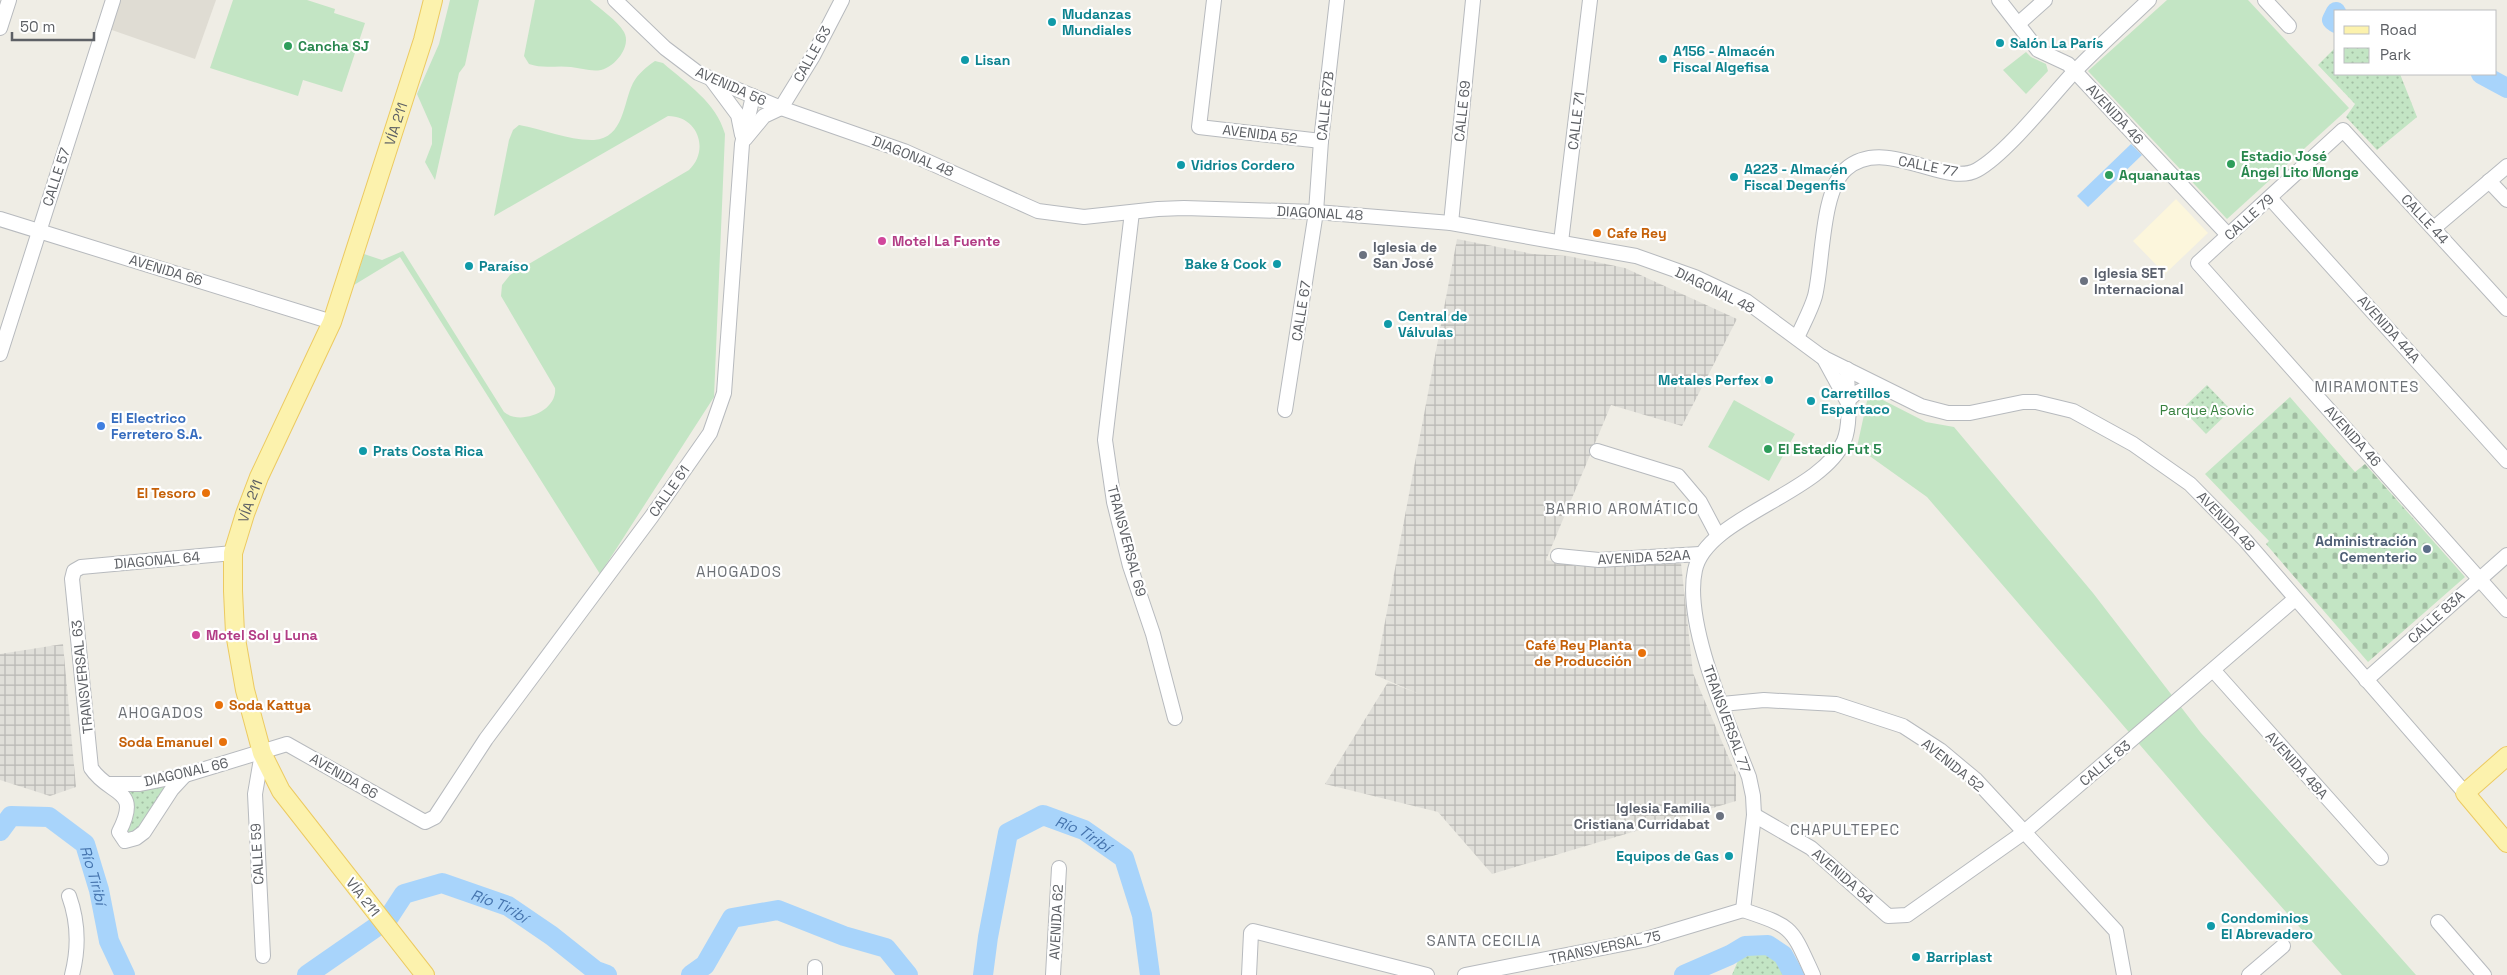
<svg xmlns="http://www.w3.org/2000/svg" width="2507" height="975" viewBox="0 0 2507 975" font-family="'Space Grotesk',sans-serif">
  <style>
    .commercial { fill: #fcf6dc }
    .industrial { fill: url(#industrial-grid) }
    .education { fill: #dfdcd3 }
    .green { fill: #c3e5c4 }
    .cemetery { fill: url(#cemetery-stones) }
    .park { fill: url(#park-dots) }
    .water { fill: #a8d4fb }
    .lines { fill: none; stroke-linecap: round; stroke-linejoin: round }
    .river { stroke: #a8d4fb; stroke-width: 20 }
    .minor-casing { stroke: #b7babe; stroke-width: 16 }
    .major-casing { stroke: #ecca61; stroke-width: 20 }
    .minor { stroke: #fff; stroke-width: 14 }
    .major { stroke: #fcf2ad; stroke-width: 18 }
    .culture-dot { fill: #0f9aa8; stroke: #fff; stroke-width: 2 }
    .leisure-dot { fill: #2e9e5b; stroke: #fff; stroke-width: 2 }
    .food-dot { fill: #e8710a; stroke: #fff; stroke-width: 2 }
    .hotel-dot { fill: #d1479c; stroke: #fff; stroke-width: 2 }
    .worship-dot { fill: #6b7280; stroke: #fff; stroke-width: 2 }
    .shop-dot { fill: #3f7fe0; stroke: #fff; stroke-width: 2 }
    .service-dot { fill: #5c6f8a; stroke: #fff; stroke-width: 2 }
    .labels { text-anchor: middle; dominant-baseline: central; stroke-width: 4.5; stroke-linejoin: round; paint-order: stroke }
    .culture-label { font-size: 14px; font-weight: bold; fill: #0d838f; stroke: #fff; text-anchor: start }
    .leisure-label { font-size: 14px; font-weight: bold; fill: #27864d; stroke: #fff; text-anchor: start }
    .street-label { font-size: 14px; fill: #5d6065; stroke: #fff }
    .food-label { font-size: 14px; font-weight: bold; fill: #c56008; stroke: #fff; text-anchor: end }
    .hotel-label { font-size: 14px; font-weight: bold; fill: #b23c85; stroke: #fff; text-anchor: start }
    .worship-label { font-size: 14px; font-weight: bold; fill: #5b616d; stroke: #fff; text-anchor: start }
    .park-label { font-size: 14px; fill: #38813f; stroke: #fff }
    .shop-label { font-size: 14px; font-weight: bold; fill: #366cbe; stroke: #fff; text-anchor: start }
    .service-label { font-size: 14px; font-weight: bold; fill: #4e5e75; stroke: #fff; text-anchor: end }
    .neighbourhood-label { font-size: 15px; letter-spacing: 1px; fill: #6e7277; stroke: #fff }
    .water-label { font-size: 15px; font-style: italic; fill: #4574ae; stroke: #fff }
  </style>
  <defs>
    <pattern id="industrial-grid" width="8" height="8" patternUnits="userSpaceOnUse" patternTransform="scale(1.25)"><rect width="8" height="8" fill="#e0dfd9"/><path d="M0 4h8M4 0v8" fill="none" stroke="#b9b8b4"/></pattern>
    <pattern id="cemetery-stones" width="16" height="16" patternUnits="userSpaceOnUse" patternTransform="scale(1.25)"><rect width="16" height="16" fill="#c3e5c4"/><path d="M2 7V4a2 2 0 0 1 4 0v3zM10 15v-3a2 2 0 0 1 4 0v3z" fill="#a2bda3"/></pattern>
    <pattern id="park-dots" width="8" height="8" patternUnits="userSpaceOnUse" patternTransform="scale(1.25)"><rect width="8" height="8" fill="#c3e5c4"/><path d="M2 2h.1M6 6h.1" fill="none" stroke="#a2bda3" stroke-width="1.8" stroke-linecap="round"/></pattern>
  </defs>
  <rect width="100%" height="100%" fill="#efede5"/>
  <path class="commercial" d="M2176,199L2208,233L2165,274L2133,241Z"/>
  <g class="industrial">
    <path d="M1457,239L1533,254L1568,256L1625,268L1737,319L1682,426L1611,405L1546,560L1577,566L1681,563L1693,673L1736,775V801L1492,874L1438,812L1325,784L1388,682L1417,693L1375,675Z"/>
    <path d="M63,644L76,787L50,796L0,780V654Z"/>
  </g>
  <path class="education" d="M119,0H216L195,59L109,29Z"/>
  <g class="green">
    <path d="M233,0H307L335,9L334,13L365,23L342,92L303,80L298,96L210,68Z"/>
    <path d="M450,0H479L465,65L459,73L435,180L425,162L432,144V128L417,94L439,44Z"/>
    <path d="M535,0H590C600,9 617,20 624,32C632,46 615,67 601,70C591,72 581,68 571,67C557,65 543,69 529,64L524,56Z"/>
    <path d="M2167,0H2248L2349,108L2227,219L2088,71Z"/>
    <path d="M2026,52L2031,57L2046,64L2048,71L2026,94L2003,70Z"/>
    <path d="M655,61L663,63C687,84 716,102 725,134L714,397L600,574L400,257L354,285L364,254L382,260L403,251L504,412C520,426 558,411 555,388L501,296L502,285L510,275L689,170C710,150 698,116 668,116L494,216L509,140L513,130L519,125C543,129 570,141 594,140C624,138 623,103 633,83C638,74 646,67 655,61Z"/>
    <path d="M1873,395L1926,422L1954,427L2093,593L2201,733L2416,975H2342L2207,823L1927,497L1857,447L1867,401Z"/>
    <path d="M1734,400L1795,434L1769,481L1708,447Z"/>
  </g>
  <path class="cemetery" d="M2290,397L2355,472L2365,464L2465,577L2368,662L2266,544L2269,541L2205,474Z"/>
  <g class="park">
    <path d="M2336,47V74H2400L2417,117L2377,150L2346,117L2355,104L2318,65Z"/>
    <path d="M2207,385L2231,410L2206,434L2182,409Z"/>
    <path d="M174,781L142,830L128,838L120,789Z"/>
    <path d="M1742,951C1766,952 1778,950 1789,975H1732Z"/>
  </g>
  <path class="water" d="M2131,144L2142,155L2088,207L2077,196Z"/>
  <g class="lines">
    <g class="river">
      <path d="M2336,12L2332,20L2336,23"/>
      <path d="M2481,74L2507,88"/>
      <path id="s1" d="M0,831L11,816L49,817L85,844L99,890L109,941L125,975"/>
      <path id="s2" d="M389,917L404,894L442,883L508,906L552,936L596,971L607,975"/>
      <path d="M307,975L379,925"/>
      <path d="M691,975L705,965L732,918L778,910L844,936L886,948L908,975"/>
      <path id="s3" d="M983,975L988,937L1008,833L1043,815L1084,830L1124,858L1142,915L1150,975"/>
      <path d="M1684,975L1730,955L1745,946L1768,945L1783,955L1794,975"/>
    </g>
    <g class="minor-casing">
      <g id="minor">
        <path id="s4" d="M615,0L665,48L698,73L781,108L904,151L1038,211L1084,217L1158,209L1184,208L1316,212L1451,223L1636,256L1695,277L1746,301L1822,357L1921,406L1948,413H1970L2023,402H2036L2073,411L2133,444L2190,484L2245,540L2465,793"/>
        <path d="M1214,0L1199,127L1321,141"/>
        <path d="M1999,0L2038,50L2068,64L2228,235"/>
        <path d="M2265,0L2289,26"/>
        <path d="M2018,24L2045,0"/>
        <path d="M0,28L9,0"/>
        <path d="M712,80L738,115L742,135"/>
        <path d="M781,108L813,56L842,0"/>
        <path d="M745,139L764,116L781,108"/>
        <path d="M2489,181L2507,200"/>
        <path d="M2270,198L2507,461"/>
        <path d="M1132,212L1105,440L1114,502L1130,566L1153,634L1175,718"/>
        <path d="M0,219L332,322"/>
        <path d="M1451,223L1473,0"/>
        <path d="M2434,228L2507,166"/>
        <path d="M1561,242L1590,0"/>
        <path d="M2507,309L2343,130L2198,263L2507,610"/>
        <path d="M1797,338C1803,324 1811,310 1815,296C1823,264 1821,191 1846,169C1885,135 1945,188 1977,170C2006,154 2049,99 2073,73C2097,48 2124,24 2149,0"/>
        <path d="M0,354L113,0"/>
        <path d="M1823,357L1847,401L1856,393L1874,384"/>
        <path d="M1285,410L1316,212L1321,141L1337,0"/>
        <path d="M1597,451L1678,476L1700,502L1718,536"/>
        <path d="M1558,556L1599,560L1700,554"/>
        <path d="M2214,671L2381,858"/>
        <path d="M2366,680L2507,555"/>
        <path d="M1722,704L1764,700L1836,704L1903,726L1940,750L1976,780L2116,931L2124,975"/>
        <path d="M262,753L255,794L263,956"/>
        <path d="M185,775L172,789L144,832L136,838L125,841L119,832C142,787 110,797 91,768L72,579L74,571L81,567L233,553"/>
        <path d="M109,784H140L185,775L287,744L425,822L435,817L486,739L652,516L710,433L724,393L742,144L753,96"/>
        <path d="M1754,815L1811,848L1888,916L1907,915L2023,833L2295,599"/>
        <path d="M69,896C78,921 79,948 72,975"/>
        <path d="M1743,910L1754,815L1753,796L1749,777C1729,724 1683,624 1695,570C1706,517 1821,494 1844,441C1852,421 1847,391 1847,369"/>
        <path d="M1743,910C1794,927 1791,927 1813,975"/>
        <path d="M2438,922L2484,975"/>
        <path d="M815,975V967"/>
        <path d="M1053,975L1059,868"/>
        <path d="M1249,975L1251,933L1253,931L1427,975"/>
        <path d="M1465,975L1643,940L1743,910"/>
        <path d="M2249,975L2283,946"/>
      </g>
    </g>
    <g class="major-casing">
      <g id="major">
        <path d="M2507,756L2465,793L2507,843"/>
        <path id="s5" d="M425,975L281,791L262,753L245,690L235,633L233,591V553L245,514L259,477L332,322L423,40L433,0"/>
      </g>
    </g>
    <use href="#minor" class="minor"/>
    <use href="#major" class="major"/>
  </g>
  <g class="culture-dot">
    <circle cx="1052" cy="22" r="5"/>
    <circle cx="2000" cy="43" r="5"/>
    <circle cx="1663" cy="59" r="5"/>
    <circle cx="965" cy="60" r="5"/>
    <circle cx="1181" cy="165" r="5"/>
    <circle cx="1734" cy="177" r="5"/>
    <circle cx="1277" cy="264" r="5"/>
    <circle cx="469" cy="266" r="5"/>
    <circle cx="1388" cy="324" r="5"/>
    <circle cx="1769" cy="380" r="5"/>
    <circle cx="1811" cy="401" r="5"/>
    <circle cx="363" cy="451" r="5"/>
    <circle cx="1729" cy="856" r="5"/>
    <circle cx="2211" cy="926" r="5"/>
    <circle cx="1916" cy="957" r="5"/>
  </g>
  <g class="leisure-dot">
    <circle cx="288" cy="46" r="5"/>
    <circle cx="2231" cy="164" r="5"/>
    <circle cx="2109" cy="175" r="5"/>
    <circle cx="1768" cy="449" r="5"/>
  </g>
  <g class="food-dot">
    <circle cx="1597" cy="233" r="5"/>
    <circle cx="206" cy="493" r="5"/>
    <circle cx="1642" cy="653" r="5"/>
    <circle cx="219" cy="705" r="5"/>
    <circle cx="223" cy="742" r="5"/>
  </g>
  <g class="hotel-dot">
    <circle cx="882" cy="241" r="5"/>
    <circle cx="196" cy="635" r="5"/>
  </g>
  <g class="worship-dot">
    <circle cx="1363" cy="255" r="5"/>
    <circle cx="2084" cy="281" r="5"/>
    <circle cx="1720" cy="816" r="5"/>
  </g>
  <circle class="shop-dot" cx="101" cy="426" r="5"/>
  <circle class="service-dot" cx="2427" cy="549" r="5"/>
  <g class="labels">
    <g class="culture-label">
      <text x="1062" y="14">Mudanzas<tspan x="1062" dy="16">Mundiales</tspan></text>
      <text x="2010" y="43">Salón La París</text>
      <text x="1673" y="51">A156 - Almacén<tspan x="1673" dy="16">Fiscal Algefisa</tspan></text>
      <text x="975" y="60">Lisan</text>
      <text x="1191" y="165">Vidrios Cordero</text>
      <text x="1744" y="169">A223 - Almacén<tspan x="1744" dy="16">Fiscal Degenfis</tspan></text>
      <text x="1267" y="264" text-anchor="end">Bake &amp; Cook</text>
      <text x="479" y="266">Paraíso</text>
      <text x="1398" y="316">Central de<tspan x="1398" dy="16">Válvulas</tspan></text>
      <text x="1759" y="380" text-anchor="end">Metales Perfex</text>
      <text x="1821" y="393">Carretillos<tspan x="1821" dy="16">Espartaco</tspan></text>
      <text x="373" y="451">Prats Costa Rica</text>
      <text x="1719" y="856" text-anchor="end">Equipos de Gas</text>
      <text x="2221" y="918">Condominios<tspan x="2221" dy="16">El Abrevadero</tspan></text>
      <text x="1926" y="957">Barriplast</text>
    </g>
    <g class="leisure-label">
      <text x="298" y="46">Cancha SJ</text>
      <text x="2241" y="156">Estadio José<tspan x="2241" dy="16">Ángel Lito Monge</tspan></text>
      <text x="2119" y="175">Aquanautas</text>
      <text x="1778" y="449">El Estadio Fut 5</text>
    </g>
    <g class="street-label">
      <text transform="translate(812 54) rotate(-61)">CALLE 63</text>
      <text transform="translate(731 86) rotate(24)">AVENIDA 56</text>
      <text transform="translate(1325 106) rotate(-84)">CALLE 67B</text>
      <text transform="translate(1462 111) rotate(-84)">CALLE 69</text>
      <text transform="translate(2115 114) rotate(47)">AVENIDA 46</text>
      <text transform="translate(1576 121) rotate(-83)">CALLE 71</text>
      <text stroke="none"><textPath href="#s5" startOffset="939">VÍA 211</textPath></text>
      <text transform="translate(1260 134) rotate(7)">AVENIDA 52</text>
      <text transform="translate(913 156) rotate(22)">DIAGONAL 48</text>
      <text transform="translate(1928 166) rotate(11)">CALLE 77</text>
      <text transform="translate(56 177) rotate(-72)">CALLE 57</text>
      <text transform="translate(1320 213) rotate(3)">DIAGONAL 48</text>
      <text transform="translate(2249 217) rotate(-42)">CALLE 79</text>
      <text transform="translate(2425 219) rotate(47)">CALLE 44</text>
      <text transform="translate(166 270) rotate(17)">AVENIDA 66</text>
      <text transform="translate(1715 290) rotate(26)">DIAGONAL 48</text>
      <text transform="translate(1301 311) rotate(-81)">CALLE 67</text>
      <text transform="translate(2389 329) rotate(48)">AVENIDA 44A</text>
      <text transform="translate(2353 436) rotate(48)">AVENIDA 46</text>
      <text transform="translate(669 491) rotate(-55)">CALLE 61</text>
      <text stroke="none"><textPath href="#s5" startOffset="534">VÍA 211</textPath></text>
      <text stroke="none"><textPath href="#s4" startOffset="1749">AVENIDA 48</textPath></text>
      <text transform="translate(1127 541) rotate(75)">TRANSVERSAL 69</text>
      <text transform="translate(1644 557) rotate(-3)">AVENIDA 52AA</text>
      <text transform="translate(157 560) rotate(-5)">DIAGONAL 64</text>
      <text transform="translate(2436 617) rotate(-42)">CALLE 83A</text>
      <text transform="translate(82 677) rotate(-96)">TRANSVERSAL 63</text>
      <text transform="translate(1727 719) rotate(70)">TRANSVERSAL 77</text>
      <text transform="translate(2105 763) rotate(-40)">CALLE 83</text>
      <text transform="translate(1953 765) rotate(39)">AVENIDA 52</text>
      <text transform="translate(2297 765) rotate(48)">AVENIDA 48A</text>
      <text transform="translate(186 772) rotate(-13)">DIAGONAL 66</text>
      <text transform="translate(344 776) rotate(30)">AVENIDA 66</text>
      <text transform="translate(257 854) rotate(-93)">CALLE 59</text>
      <text transform="translate(1843 876) rotate(41)">AVENIDA 54</text>
      <text transform="translate(363 897) rotate(52)">VÍA 211</text>
      <text transform="translate(1056 922) rotate(-87)">AVENIDA 62</text>
      <text transform="translate(1605 947) rotate(-12)">TRANSVERSAL 75</text>
    </g>
    <g class="food-label">
      <text x="1607" y="233" text-anchor="start">Cafe Rey</text>
      <text x="196" y="493">El Tesoro</text>
      <text x="1632" y="645">Café Rey Planta<tspan x="1632" dy="16">de Producción</tspan></text>
      <text x="229" y="705" text-anchor="start">Soda Kattya</text>
      <text x="213" y="742">Soda Emanuel</text>
    </g>
    <g class="hotel-label">
      <text x="892" y="241">Motel La Fuente</text>
      <text x="206" y="635">Motel Sol y Luna</text>
    </g>
    <g class="worship-label">
      <text x="1373" y="247">Iglesia de<tspan x="1373" dy="16">San José</tspan></text>
      <text x="2094" y="273">Iglesia SET<tspan x="2094" dy="16">Internacional</tspan></text>
      <text x="1710" y="808" text-anchor="end">Iglesia Familia<tspan x="1710" dy="16">Cristiana Curridabat</tspan></text>
    </g>
    <g class="park-label">
      <text x="2207" y="410">Parque Asovic</text>
    </g>
    <g class="shop-label">
      <text x="111" y="418">El Electrico<tspan x="111" dy="16">Ferretero S.A.</tspan></text>
    </g>
    <g class="service-label">
      <text x="2417" y="541">Administración<tspan x="2417" dy="16">Cementerio</tspan></text>
    </g>
    <g class="neighbourhood-label">
      <text x="2367" y="386">MIRAMONTES</text>
      <text x="1622" y="508">BARRIO AROMÁTICO</text>
      <text x="739" y="571">AHOGADOS</text>
      <text x="161" y="712">AHOGADOS</text>
      <text x="1845" y="829">CHAPULTEPEC</text>
      <text x="1484" y="940">SANTA CECILIA</text>
    </g>
    <g class="water-label">
      <text stroke="none"><textPath href="#s3" startOffset="228">Río Tiribí</textPath></text>
      <text stroke="none"><textPath href="#s1" startOffset="134">Río Tiribí</textPath></text>
      <text stroke="none"><textPath href="#s2" startOffset="129">Río Tiribí</textPath></text>
    </g>
  </g>
  <rect x="2334" y="10" width="162" height="65" fill="#ffffff" stroke="#bebfc1"/>
  <rect x="2344" y="26" width="25" height="8" fill="#fcf2ad" stroke="#bebfc1"/>
  <text x="2380" y="35" font-size="15" fill="#5d6065">Road</text>
  <rect x="2344" y="48" width="25" height="15" fill="url(#park-dots)" stroke="#bebfc1"/>
  <text x="2380" y="60" font-size="15" fill="#5d6065">Park</text>
  <path d="M12 32v8h82v-8" fill="none" stroke="#5d6065" stroke-width="2.5"/>
  <text x="20" y="32" font-size="15" fill="#5d6065" stroke="#ffffff" stroke-width="4" paint-order="stroke">50 m</text>
</svg>
